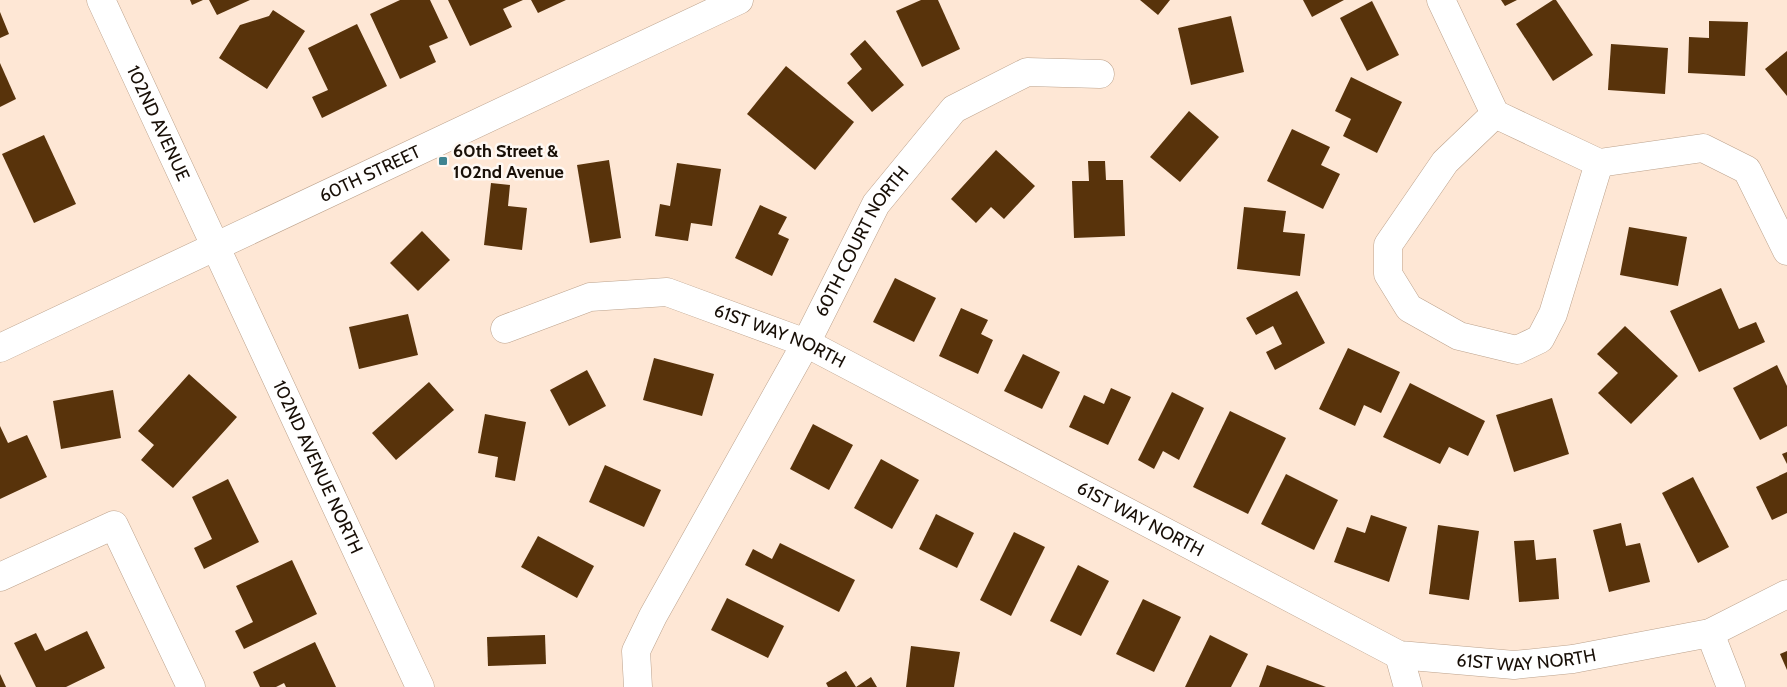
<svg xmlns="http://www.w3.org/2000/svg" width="1787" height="687" viewBox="0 0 1787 687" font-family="Cabin,sans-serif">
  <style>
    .building { fill: #58330b }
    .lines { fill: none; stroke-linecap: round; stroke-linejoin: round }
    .minor-casing { stroke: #bca28c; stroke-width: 29 }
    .minor { stroke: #fff; stroke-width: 28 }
    .poi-dot { fill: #3f8491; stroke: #fef8f3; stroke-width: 2 }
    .labels { text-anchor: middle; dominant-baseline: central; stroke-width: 5; stroke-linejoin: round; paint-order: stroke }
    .street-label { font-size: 18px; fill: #180f07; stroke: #fef8f3 }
    .poi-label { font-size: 18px; font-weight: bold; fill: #180f07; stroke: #fef8f3; text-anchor: start }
  </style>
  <rect width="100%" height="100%" fill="#fee7d5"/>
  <g class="building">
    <path d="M190,0H203L192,5Z"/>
    <path d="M209,0H250L217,15Z"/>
    <path d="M400,0H430L448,38L429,46L436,62L400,79L370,14Z"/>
    <path d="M448,0H523L503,9L512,27L470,46Z"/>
    <path d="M531,0H566L538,13Z"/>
    <path d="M921,0H938L960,49L922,67L896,11Z"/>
    <path d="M1140,0H1170L1158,15Z"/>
    <path d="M1303,0H1344L1312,17Z"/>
    <path d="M1501,0H1517L1505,6Z"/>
    <path d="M1553,0H1556L1593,55L1553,81L1516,24Z"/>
    <path d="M1372,1L1399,55L1367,71L1340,18Z"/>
    <path d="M273,10L305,31L267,89L219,58L240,25L269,16Z"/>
    <path d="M0,12L9,34L0,38Z"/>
    <path d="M1231,16L1244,72L1191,85L1178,28Z"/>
    <path d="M1709,21L1748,22L1745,76L1688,73L1689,37L1709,38Z"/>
    <path d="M357,24L387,86L322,118L312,97L328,90L308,48Z"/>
    <path d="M865,40L904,85L872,112L847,83L862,69L850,54Z"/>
    <path d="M1611,44L1668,48L1665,94L1608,90Z"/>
    <path d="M1787,51V96L1765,69Z"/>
    <path d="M0,63L16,99L0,107Z"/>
    <path d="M786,66L854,122L815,170L747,114Z"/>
    <path d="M1351,77L1402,102L1377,153L1343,136L1351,119L1335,111Z"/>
    <path d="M1189,111L1219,137L1180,182L1150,157Z"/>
    <path d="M1292,129L1330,147L1321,165L1340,174L1323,209L1267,181Z"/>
    <path d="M44,135L76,204L34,223L2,154Z"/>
    <path d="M996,150L1035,186L1004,219L991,207L976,223L951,199Z"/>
    <path d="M609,160L621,238L590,243L577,165Z"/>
    <path d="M1088,161H1105L1106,180H1123L1125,236L1074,238L1072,181H1089Z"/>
    <path d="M677,163L721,169L712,226L691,223L688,241L655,236L660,204L670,206Z"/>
    <path d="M491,183L510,185L508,206L527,208L522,250L484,245Z"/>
    <path d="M760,205L787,217L778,234L789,239L772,276L735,258Z"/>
    <path d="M1244,207L1286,211L1283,232L1305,234L1300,276L1237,269Z"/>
    <path d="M1629,227L1687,237L1678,286L1620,275Z"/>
    <path d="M422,231L450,260L418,291L390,263Z"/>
    <path d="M895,278L936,298L914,342L873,322Z"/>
    <path d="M1721,288L1739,329L1756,322L1765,342L1699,372L1670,311Z"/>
    <path d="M1297,291L1325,343L1275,370L1266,352L1282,344L1273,326L1256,335L1246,318Z"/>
    <path d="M961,308L988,320L981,334L993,340L978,374L939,356Z"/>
    <path d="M408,314L418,355L359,369L349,327Z"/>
    <path d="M1625,326L1678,376L1631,424L1598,393L1618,373L1597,354Z"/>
    <path d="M1348,348L1400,372L1381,413L1364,405L1355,426L1319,409Z"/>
    <path d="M1023,354L1060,372L1042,409L1004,391Z"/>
    <path d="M654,358L714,374L702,416L643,400Z"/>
    <path d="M1777,365L1787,386V426L1760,440L1733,388Z"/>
    <path d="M587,370L606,406L569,426L550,390Z"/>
    <path d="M189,374L237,417L173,488L141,460L154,445L138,431Z"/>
    <path d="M429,382L454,410L396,460L372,433Z"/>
    <path d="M1410,383L1485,421L1468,456L1449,447L1440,464L1383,437Z"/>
    <path d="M1111,388L1131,397L1108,445L1069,427L1084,395L1104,404Z"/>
    <path d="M113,390L121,438L61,449L53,401Z"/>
    <path d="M1172,392L1204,408L1179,460L1163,451L1154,469L1138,460Z"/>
    <path d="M1552,398L1569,454L1514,472L1496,415Z"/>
    <path d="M1230,411L1286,438L1248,514L1193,487Z"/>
    <path d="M485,414L526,422L515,481L495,477L498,457L478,453Z"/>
    <path d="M813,424L853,445L829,490L790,469Z"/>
    <path d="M0,426L8,443L27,435L47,477L0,499Z"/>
    <path d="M1787,452V464L1782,454Z"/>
    <path d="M881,459L919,480L892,529L854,508Z"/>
    <path d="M605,465L661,490L644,527L589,502Z"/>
    <path d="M1787,472V513L1772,520L1756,487Z"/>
    <path d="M1286,474L1338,500L1314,550L1261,524Z"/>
    <path d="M1693,477L1729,547L1698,563L1662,493Z"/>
    <path d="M228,479L259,542L204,569L194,548L212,539L192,497Z"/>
    <path d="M936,514L974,533L957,568L919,549Z"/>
    <path d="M1371,515L1407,527L1389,582L1334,562L1347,527L1365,533Z"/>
    <path d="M1621,523L1626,546L1640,543L1650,582L1609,592L1593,530Z"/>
    <path d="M1438,525L1479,531L1469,600L1429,594Z"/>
    <path d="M1014,532L1045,547L1011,616L980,600Z"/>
    <path d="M538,536L594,566L577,598L521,567Z"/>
    <path d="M1534,540L1536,560L1556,558L1559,599L1519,602L1514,541Z"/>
    <path d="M780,543L855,580L839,612L745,565L753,549L772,559Z"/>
    <path d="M292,560L317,614L244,649L235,631L253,622L236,586Z"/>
    <path d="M1078,565L1109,581L1081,636L1050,621Z"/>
    <path d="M727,598L784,626L768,658L711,630Z"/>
    <path d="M1143,599L1181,617L1154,672L1116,654Z"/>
    <path d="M87,631L105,668L66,687H36L14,643L36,633L45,651Z"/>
    <path d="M545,635L546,664L488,666L487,637Z"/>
    <path d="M1210,635L1248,654L1231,687H1185Z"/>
    <path d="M315,642L336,687H286L284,683L276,687H260L253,672Z"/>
    <path d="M911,646L960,652L954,687H906Z"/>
    <path d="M1787,651V670L1780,654Z"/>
    <path d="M1267,665L1326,687H1259Z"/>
    <path d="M846,671L856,687L871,677L877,687H828L826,683Z"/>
    <path d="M0,674L6,687H0Z"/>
  </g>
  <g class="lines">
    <g class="minor-casing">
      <g id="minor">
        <path id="s1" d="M101,0L420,687"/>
        <path d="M1441,0L1495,114L1599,163L1703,148L1747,170L1787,251"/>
        <path d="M1495,114L1445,162L1388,245V274L1409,308L1459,336L1517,350L1540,339L1553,314L1599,163"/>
        <path id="s2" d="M505,329L590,297L667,292L806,343L1399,655L1514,665L1573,659L1710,633L1787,594"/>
        <path id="s3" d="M0,348L739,0"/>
        <path d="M0,577L114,525L191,687"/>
        <path d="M1710,633L1731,687"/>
        <path d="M1399,655L1408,687"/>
        <path id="s4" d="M638,687L636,651L653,616L806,343L876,204L954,109L1027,72L1100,74"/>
      </g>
    </g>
    <use href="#minor" class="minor"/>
  </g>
  <rect class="poi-dot" x="438" y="156" width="10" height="10" rx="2.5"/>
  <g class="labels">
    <g class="street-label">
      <text stroke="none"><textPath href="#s1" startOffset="136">102ND AVENUE</textPath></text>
      <text stroke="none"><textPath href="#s3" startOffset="409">60TH STREET</textPath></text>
      <text stroke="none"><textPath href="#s4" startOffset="504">60TH COURT NORTH</textPath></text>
      <text stroke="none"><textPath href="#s2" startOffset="289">61ST WAY NORTH</textPath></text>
      <text stroke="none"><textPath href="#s1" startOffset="515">102ND AVENUE NORTH</textPath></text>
      <text stroke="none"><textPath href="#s2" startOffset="694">61ST WAY NORTH</textPath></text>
      <text stroke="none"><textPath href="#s2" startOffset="1114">61ST WAY NORTH</textPath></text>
    </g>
    <g class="poi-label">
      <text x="453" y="151">60th Street &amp;<tspan x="453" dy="21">102nd Avenue</tspan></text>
    </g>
  </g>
</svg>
